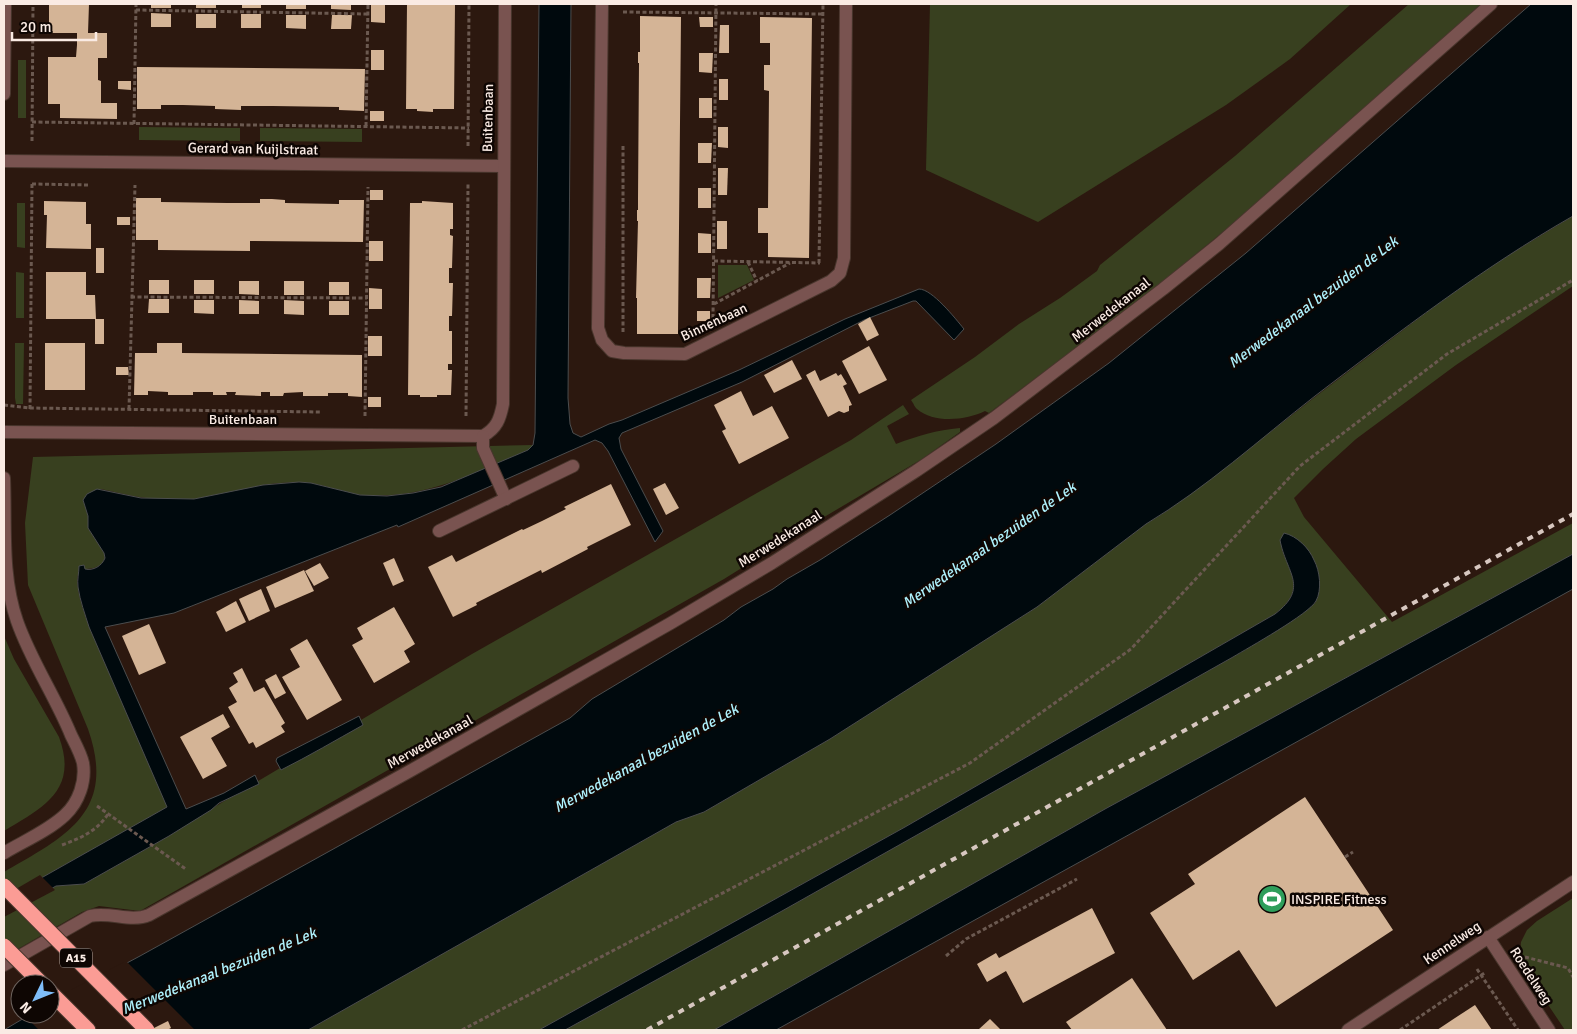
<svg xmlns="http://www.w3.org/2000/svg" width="1577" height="1034" viewBox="0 0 1577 1034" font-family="Signika,sans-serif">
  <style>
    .green { fill: #38401f }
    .water { fill: #00090d; stroke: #4b4d4e }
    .pier { fill: #2c180f }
    .building { fill: #d4b496 }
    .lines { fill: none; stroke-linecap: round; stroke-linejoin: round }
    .street-casing { stroke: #49362d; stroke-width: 14 }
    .highway-casing { stroke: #49362d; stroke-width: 17 }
    .path { stroke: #6b5950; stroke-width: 3; stroke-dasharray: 4 2.5; stroke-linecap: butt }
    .street { stroke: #795350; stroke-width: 12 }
    .highway { stroke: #fb9c95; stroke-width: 15 }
    .rail { stroke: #d7c7c0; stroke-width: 4; stroke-dasharray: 6 6; stroke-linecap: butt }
    .highway-bridge-casing { stroke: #49362d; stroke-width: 17; stroke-linecap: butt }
    .highway-bridge { stroke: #fb9c95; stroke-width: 15 }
    .labels { text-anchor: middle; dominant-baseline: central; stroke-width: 5; stroke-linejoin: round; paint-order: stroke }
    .shield { fill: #0e0603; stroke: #b3a6a0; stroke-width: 1 }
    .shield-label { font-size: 12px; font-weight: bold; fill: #faebe4 }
    .street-label { font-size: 14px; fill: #faebe4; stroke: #0e0603 }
    .poi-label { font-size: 14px; fill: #faebe4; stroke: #0e0603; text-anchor: start }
    .water-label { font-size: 15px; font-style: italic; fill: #aff1fc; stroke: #0e0603 }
  </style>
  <rect width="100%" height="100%" fill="#2c180f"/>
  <g class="green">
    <path d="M930,4H1351L1290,59L1226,105L1038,222L926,170Z"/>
    <path d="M1409,4H1481L1302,167L1146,295L989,413L985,411C967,420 934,424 917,409C914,406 914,404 911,400L975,357L1019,324L1060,298L1097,271L1100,265L1235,156Z"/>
    <rect x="18" y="60" width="8" height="58"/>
    <path d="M139,127L240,128V141L139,140Z"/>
    <path d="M260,128L362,129V142L260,141Z"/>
    <path d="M17,203H25V248L17,247Z"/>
    <path d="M1573,216V286L1456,365L1356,439L1323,469L1294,498L1304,517L1392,622L1573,523V554L1105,809L714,1030H565L782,911L1233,657L1298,617L1316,602L1282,550C1294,579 1303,592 1275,614L905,827L539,1030H308L676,822L704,812L830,739L1037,607L1146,524L1162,514L1217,474L1315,397L1452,293L1507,256Z"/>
    <path d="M718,265H747L754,280L718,298Z"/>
    <path d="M16,272L24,273V318H16Z"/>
    <path d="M15,343H24L23,404H16L15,398Z"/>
    <path d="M903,405L909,414L887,426L896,444C917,436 937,430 960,428V432L922,459L809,526L724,579L140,911L99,906L82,912L4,957V915L56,886L84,884L169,836L191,821L472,654L851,440Z"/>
    <path d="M533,445L528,450C474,474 423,500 362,495C345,493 328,486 310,483C300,482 290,482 280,483C251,485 223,496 194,499C163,503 131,496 101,489L83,500L88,516V528L104,553L105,558C99,571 89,567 79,571C73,586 85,613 89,627L168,807L4,899V872C66,836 117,812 88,729L28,585L25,523L33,457Z"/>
    <path d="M4,636L14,659L59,737C79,791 42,808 4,831Z"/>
    <path d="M1573,898V1030H1565L1522,966L1520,952L1521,942L1527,930L1537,921Z"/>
  </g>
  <g class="water">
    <path d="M539,4H571L568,398L570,424L573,433L581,437L609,424L622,420L739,370L845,319L919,289C932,289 955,318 964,329L954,340L916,301H913L864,320L742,382L622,433L619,438L621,449L663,531L655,542L608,451L602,443L595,440L398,527L397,525L174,613L105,627L186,809L224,793L255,775L259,784L219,803L211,810L169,836L84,884L56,886L4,915V899L167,807L89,627C85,614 80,601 78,587C77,579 79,573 79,566L84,565L85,569C93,571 102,566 105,558L104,553L88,528V516L83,500L87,494L97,489L141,498L194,499L263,485L299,482L311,483L360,495L387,496L413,493L441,487L528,450L533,445L535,433Z"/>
    <path d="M1531,4H1573V216C1482,268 1399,332 1315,396C1260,439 1206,488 1146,524L1037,607L830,739L704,812L676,822L308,1030H4L31,1014H50V1004L140,956L570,718L592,699L724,620L741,607L773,589L787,579L820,560L890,515L996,444L1109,363L1246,253Z"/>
    <path d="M1284,533C1297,536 1309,548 1314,560C1320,571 1322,590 1316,601C1309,614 1248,648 1233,657L782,911L565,1030H539L905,827L1275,614C1310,587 1286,573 1280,540Z"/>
    <path d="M1573,554V589L776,1030H714L1105,809Z"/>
    <path d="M359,716L363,725C336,740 309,756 281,770L276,761L277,758Z"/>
  </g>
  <g class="pier">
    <path d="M40,875L55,890L4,917V896Z"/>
    <path d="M126,961L195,1030H39L24,1015L50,1014V1001Z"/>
  </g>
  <g class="building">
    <path d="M49,4H89L88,33H107V58H98V80L101,81V103H117V119L60,118V104H48V57H76L77,45V33H49Z"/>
    <rect x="151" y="4" width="20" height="4"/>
    <rect x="196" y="4" width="20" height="4"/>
    <rect x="242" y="4" width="19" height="4"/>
    <rect x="286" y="4" width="20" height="5"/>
    <path d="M331,4H351V10L331,9Z"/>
    <path d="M371,4H385V23L371,22Z"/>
    <path d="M407,4H455L454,109H433V112L417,111V109H406Z"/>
    <path d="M151,13L171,14V27H151Z"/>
    <rect x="196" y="14" width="20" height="14"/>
    <rect x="241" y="14" width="20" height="14"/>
    <path d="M286,15H306V29L286,28Z"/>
    <path d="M332,15H352L351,29H331Z"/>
    <path d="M640,16L681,17L678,334H637V298H636L638,221H637V210H638V198L639,63H638V52H640Z"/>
    <path d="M699,17H713V27H700Z"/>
    <path d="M760,17L812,18L809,258L768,257V233H758V208H768L769,91L764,90V65H770V43H760Z"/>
    <path d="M720,25H729V53H719Z"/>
    <rect x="371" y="50" width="13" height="20"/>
    <path d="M699,53H713L712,73L699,72Z"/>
    <path d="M137,67L365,69L364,111L339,110V107L273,106H241V110L215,109V106L183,105H161V109H137Z"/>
    <rect x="719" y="79" width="9" height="21"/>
    <path d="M118,81H131V90L118,89Z"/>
    <rect x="699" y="98" width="13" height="20"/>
    <rect x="370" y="111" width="14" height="10"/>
    <path d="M718,127H728V148L718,147Z"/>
    <path d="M698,143H712L711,163H698Z"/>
    <path d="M718,168H728L727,195H718Z"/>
    <rect x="698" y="188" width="13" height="20"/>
    <rect x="370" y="190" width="13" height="10"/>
    <path d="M136,198H161V202L227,203H260V199H272L285,200V203L339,204V200H364L363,242L250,241V251L158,250V240H136Z"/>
    <path d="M44,201L86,202V224H91V249L46,248L47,215H44Z"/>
    <path d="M422,201L453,203V229H450V235L453,236L452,268H449V283H453L452,316H449V331H452V364H448V370H452L451,395H437V397H420V395H408L410,203H422Z"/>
    <rect x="117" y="217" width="13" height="8"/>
    <rect x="717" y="221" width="10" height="28"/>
    <path d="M698,233L711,234V253H698Z"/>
    <rect x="369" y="241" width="14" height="20"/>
    <rect x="96" y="248" width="8" height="25"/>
    <path d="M46,272H86V295H95L96,319H104V344H95V319H46Z"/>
    <path d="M697,278H711L710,298H697Z"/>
    <rect x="149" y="280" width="20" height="14"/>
    <rect x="194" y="280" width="20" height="14"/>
    <path d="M239,281H259V295L239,294Z"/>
    <rect x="284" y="281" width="20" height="14"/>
    <rect x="329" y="282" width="20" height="13"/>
    <path d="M369,288L382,289V309H369Z"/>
    <path d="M149,299H169V313H148Z"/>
    <path d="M194,300H214V314L194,313Z"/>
    <path d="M239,300L259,301V314H239Z"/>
    <path d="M284,300L304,301V315L284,314Z"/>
    <rect x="329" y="301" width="20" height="14"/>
    <rect x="697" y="311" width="13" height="10"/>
    <path d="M870,317L879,335L867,341L858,324Z"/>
    <rect x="368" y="336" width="14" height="20"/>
    <rect x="45" y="343" width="40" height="47"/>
    <path d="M157,343H182V353L362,355V397L348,396V393H328V396H303V392L284,393L283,396H270V392H261V396L235,395L236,392H226L227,395H213V392H193V395H168V392L148,391V395H134L135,353H157Z"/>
    <path d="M869,346L887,380L859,394L842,361Z"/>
    <path d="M792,360L802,379L774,393L764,375Z"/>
    <path d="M116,367H128L129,375H116Z"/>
    <path d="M815,370L820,381L836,373L838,376L841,374L847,384L843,386L852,405L849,406V411L844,413L839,411L828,417L806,375Z"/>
    <path d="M741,391L753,416L772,406L789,438L739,464L722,431L726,429L714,405Z"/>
    <rect x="368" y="397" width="13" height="10"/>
    <path d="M665,483L679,508L666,515L653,489Z"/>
    <path d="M611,484L631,525L587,547L588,549L542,573L541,570L476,603L477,605L453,617L428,567L452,555L456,562L522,529L523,530L542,521L566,509L564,507Z"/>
    <path d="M394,558L404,581L393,586L383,563Z"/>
    <path d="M320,563L329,578L314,586L305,571Z"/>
    <path d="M304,570L314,591L275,608L266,587Z"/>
    <path d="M261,589L270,611L249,621L239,599Z"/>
    <path d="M236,601L246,622L226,632L216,612Z"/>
    <path d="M394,607L415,644L404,651L410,662L374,683L352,645L363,639L357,628Z"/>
    <path d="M149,624L166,663L139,675L122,636Z"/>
    <path d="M307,639L342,700L307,720L282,677L300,667L290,649Z"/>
    <path d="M242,668L254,692L264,687L285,723L281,726L285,732L256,748L253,742L249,744L228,707L237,702L229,688L238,682L233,673Z"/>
    <path d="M276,674L286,693L275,699L265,680Z"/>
    <path d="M223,714L230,727L211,738L227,766L203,779L180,737Z"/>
    <path d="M1305,797L1393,930L1276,1007L1239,950L1193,980L1150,913L1195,884L1188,874Z"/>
    <path d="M1092,908L1115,953L1023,1003L1006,971L987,982L977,964L996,953L999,958Z"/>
    <path d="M1132,978L1167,1030H1072L1066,1022Z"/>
    <path d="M1475,1005L1492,1030H1437L1455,1018Z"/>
    <path d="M990,1019L1001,1030H978Z"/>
    <path d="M168,1021L171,1028L167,1030H150Z"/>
  </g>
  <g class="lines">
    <g class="street-casing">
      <g id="street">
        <path d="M602,4L598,328L602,340L612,351L624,353L685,354L831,281L840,273L844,258L846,4"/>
        <path d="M4,94L5,4"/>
        <path d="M4,161L503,166"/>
        <path d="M4,432L483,436C497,428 500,419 503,404L505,4"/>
        <path d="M483,436V448L506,499"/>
        <path d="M4,478C6,526 1,575 17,621C31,661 55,696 71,735C75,743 81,754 83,763C86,781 79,802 65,815C48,831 24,841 4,853"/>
        <path d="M439,531L573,466"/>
        <path d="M1488,937L1549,1030"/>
        <path d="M4,965L90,916C110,911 130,923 149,915L410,771L671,623L772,563L916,471L994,418L1163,289L1219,244L1491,4"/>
        <path d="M1348,1030L1573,882"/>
      </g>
    </g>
    <g class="highway-casing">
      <path id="highway" d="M50,992L88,1030"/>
    </g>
    <g class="path">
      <path d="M136,10L368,14"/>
      <path d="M623,12L823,14"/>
      <path d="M32,122L469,128"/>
      <path d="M134,124L136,4"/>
      <path d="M366,126L368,4"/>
      <path d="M32,141L33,4"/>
      <path d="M468,146L469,4"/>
      <path d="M32,184L90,185"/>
      <path d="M714,261L820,263"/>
      <path d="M748,262L757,281"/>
      <path d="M819,263L823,4"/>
      <path d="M131,297L367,298"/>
      <path d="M714,304L790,263"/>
      <path d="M713,318L716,4"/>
      <path d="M623,332V144"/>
      <path d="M4,405L30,408L320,412"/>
      <path d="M30,409L32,183"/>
      <path d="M129,409L135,185"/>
      <path d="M365,416L368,187"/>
      <path d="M466,416L468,184"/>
      <path d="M97,806L187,870"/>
      <path d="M62,845C81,838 97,831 108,814"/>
      <path d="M1345,857L1353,852"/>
      <path d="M946,956L966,939L1077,879"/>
      <path d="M1525,957L1568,968L1573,977"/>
      <path d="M1477,969L1518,1030"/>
      <path d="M462,1030L970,763L1131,649L1300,466L1447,354L1573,280"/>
      <path d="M1400,1030L1486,972"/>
    </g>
    <use href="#street" class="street"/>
    <use href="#highway" class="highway"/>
    <path class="rail" d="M647,1030L1573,514"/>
    <g class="highway-bridge-casing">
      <g id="highway-bridge">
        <path d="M4,886L147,1030"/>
        <path d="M4,946L42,984"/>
      </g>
    </g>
    <use href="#highway-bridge" class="highway-bridge"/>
  </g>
  <defs>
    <g id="stadium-disc" transform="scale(1.4375)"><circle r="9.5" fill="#2e9e5b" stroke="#0e0603"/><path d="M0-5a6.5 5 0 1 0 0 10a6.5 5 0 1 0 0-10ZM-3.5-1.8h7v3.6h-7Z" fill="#fff"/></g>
  </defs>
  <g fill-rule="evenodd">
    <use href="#stadium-disc" x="1272" y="899"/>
  </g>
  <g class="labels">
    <rect class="shield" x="60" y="948.5" width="32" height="19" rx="4"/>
    <g class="shield-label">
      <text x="76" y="958">A15</text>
    </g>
    <g class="street-label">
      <text transform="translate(488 118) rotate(-89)">Buitenbaan</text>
      <text transform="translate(253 149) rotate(1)">Gerard van Kuijlstraat</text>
      <text transform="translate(1111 310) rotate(-38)">Merwedekanaal</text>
      <text transform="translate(714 322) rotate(-25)">Binnenbaan</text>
      <text x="243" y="419">Buitenbaan</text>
      <text transform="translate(780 539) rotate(-32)">Merwedekanaal</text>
      <text transform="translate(430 742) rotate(-29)">Merwedekanaal</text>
      <text transform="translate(1452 943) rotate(-34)">Kennelweg</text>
      <text transform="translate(1531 976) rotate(57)">Roedelweg</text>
    </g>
    <g class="poi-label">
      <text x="1291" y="899">INSPIRE Fitness</text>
    </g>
    <g class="water-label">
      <text transform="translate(1313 302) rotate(-37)">Merwedekanaal bezuiden de Lek</text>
      <text transform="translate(989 545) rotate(-35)">Merwedekanaal bezuiden de Lek</text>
      <text transform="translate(646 758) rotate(-29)">Merwedekanaal bezuiden de Lek</text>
      <text transform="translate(219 971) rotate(-22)">Merwedekanaal bezuiden de Lek</text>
    </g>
  </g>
  <rect width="1577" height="1034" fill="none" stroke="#faebe4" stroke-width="10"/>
  <g transform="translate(35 999) rotate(227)"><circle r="24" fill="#0e0603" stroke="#6c625d"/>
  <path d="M0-4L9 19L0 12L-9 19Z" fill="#7ebdf9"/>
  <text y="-8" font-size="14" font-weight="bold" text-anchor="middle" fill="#faebe4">N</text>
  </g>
  <path d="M12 32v8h84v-8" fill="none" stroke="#faebe4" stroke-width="2.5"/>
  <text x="20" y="32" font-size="15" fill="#faebe4" stroke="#0e0603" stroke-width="4" paint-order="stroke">20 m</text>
</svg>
